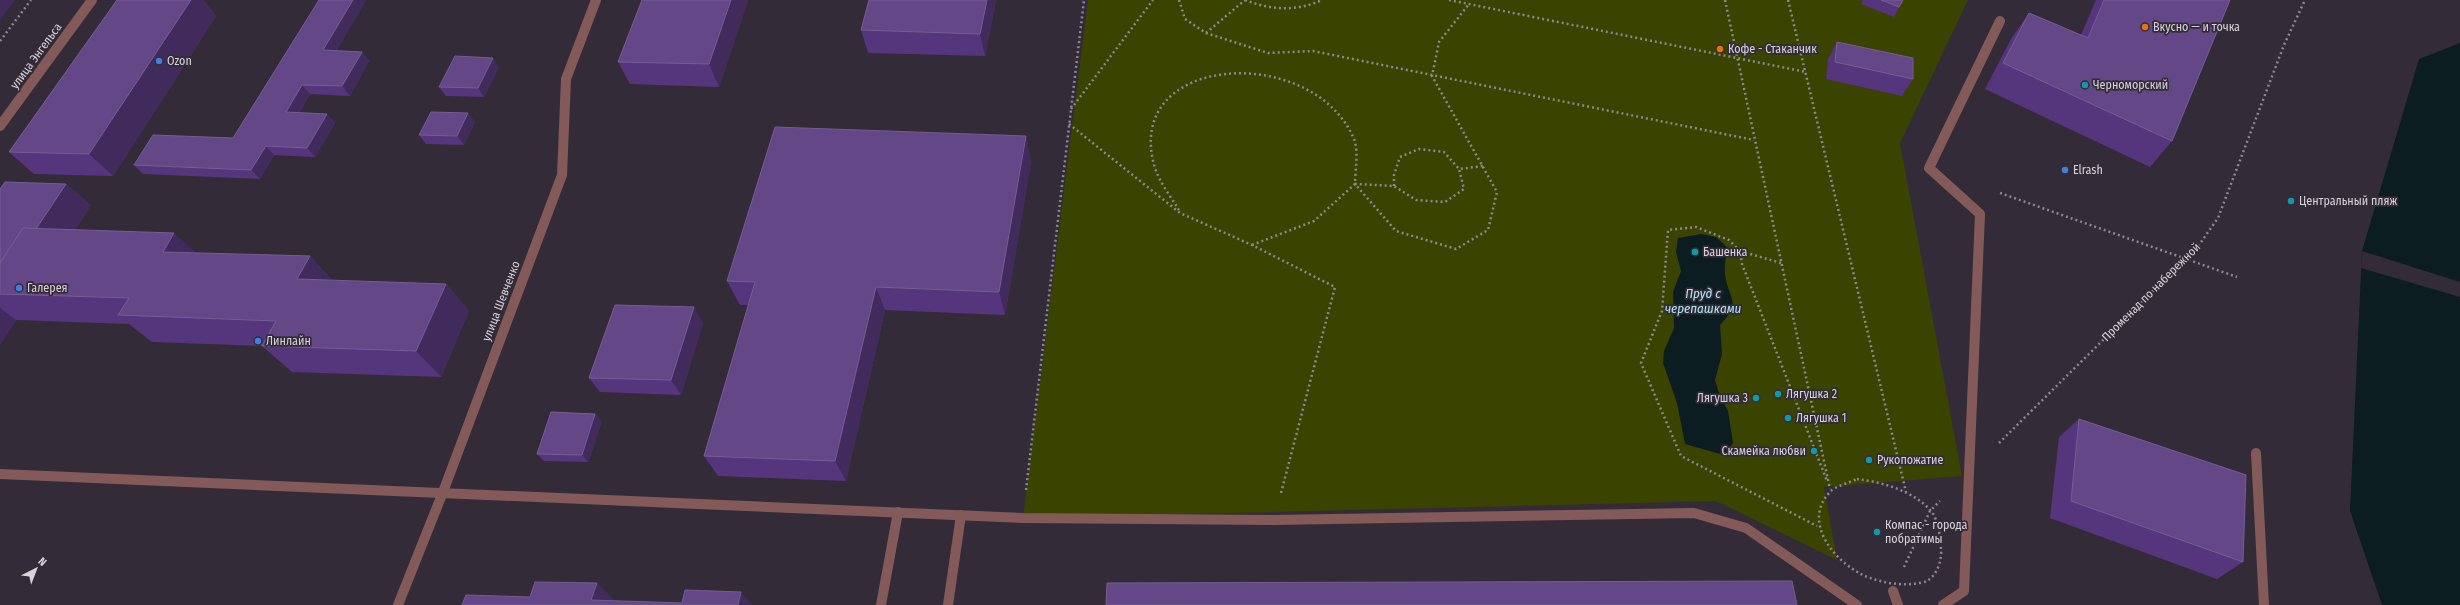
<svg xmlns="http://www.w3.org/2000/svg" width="2460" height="605" viewBox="0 0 2460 605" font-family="'Fira Sans Condensed',sans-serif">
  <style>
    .green { fill: #3b4300 }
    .water { fill: #0b1d21 }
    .pier { fill: #332c38 }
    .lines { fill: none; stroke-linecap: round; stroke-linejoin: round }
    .path { stroke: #8d8791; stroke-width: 2.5; stroke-dasharray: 2 3; stroke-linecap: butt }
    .service { stroke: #845a58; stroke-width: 10 }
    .pedestrian { stroke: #845a58; stroke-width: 10 }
    .minor { stroke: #845a58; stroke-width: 10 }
    .tertiary { stroke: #845a58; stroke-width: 10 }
    .wall { fill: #55367d }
    .shaded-wall { fill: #412b5d }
    .building { fill: #634787; stroke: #755d94 }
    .food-dot { fill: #e8710a; stroke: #332c38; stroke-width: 1.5 }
    .shop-dot { fill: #3f7fe0; stroke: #332c38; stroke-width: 1.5 }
    .culture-dot { fill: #0f9aa8; stroke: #332c38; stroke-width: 1.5 }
    .labels { text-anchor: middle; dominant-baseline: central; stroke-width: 3.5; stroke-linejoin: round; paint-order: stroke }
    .poi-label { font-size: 12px; fill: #d8d3db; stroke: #332c38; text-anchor: start }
    .street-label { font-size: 12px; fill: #d8d3db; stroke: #332c38 }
    .water-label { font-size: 13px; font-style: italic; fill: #ade7f6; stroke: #332c38 }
  </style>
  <rect width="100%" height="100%" fill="#332c38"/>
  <path class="green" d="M1088,0H1968L1900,143L1962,476L1824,487L1837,560L1716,501L1023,518Z"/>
  <g class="water">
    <path d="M2460,43V605H2382L2350,511L2362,251L2419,59Z"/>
    <path d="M1701,234L1716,237L1728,248C1726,256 1724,266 1725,274C1728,299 1743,302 1720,325L1722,354L1715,380L1720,396L1728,411L1733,443L1724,455L1685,444L1677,403L1663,363L1664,351L1674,328L1673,292L1681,271L1676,252L1678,238Z"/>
  </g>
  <path class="pier" d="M2362,251L2460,282V297L2361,268Z"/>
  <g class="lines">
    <g class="path">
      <path d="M1179,0L1185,19L1206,33L1268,53L1313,51L1754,140"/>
      <path d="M1245,0C1271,10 1296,12 1322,0"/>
      <path d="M1449,0L1806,72"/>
      <path d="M1725,0L1830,489"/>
      <path d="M1788,0L1906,492"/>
      <path d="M1206,33L1245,0"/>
      <path d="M0,41L31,0"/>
      <path d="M1071,109L1153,0"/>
      <path d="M1069,124L1180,213L1252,245L1335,287L1281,493"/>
      <path d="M1394,186V175L1400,157L1419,149L1444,152L1459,169"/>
      <path d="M2000,193L2237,277"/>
      <path d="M1179,210C1171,197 1160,183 1155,168C1120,53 1313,42 1354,139C1359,152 1355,170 1355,184L1394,186L1416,200L1445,202L1464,189L1459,169L1483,166"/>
      <path d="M1252,245L1314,221L1355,184L1396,231L1456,249L1488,230L1497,192L1432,76L1439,42L1469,4"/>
      <path d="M1740,251L1729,240L1696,227L1668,230L1662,311L1641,363L1681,456L1817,526"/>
      <path d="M1781,263L1740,251L1742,264L1827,481"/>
      <path d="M1999,443L2199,245L2218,218L2284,45L2305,0"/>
      <path d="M1857,479C1882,482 1914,491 1931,511C1939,521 1940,537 1941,549C1942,561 1937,575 1927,581C1923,583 1917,583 1912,584C1898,585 1886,583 1873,579C1840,569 1799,524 1830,492C1835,486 1849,483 1857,479Z"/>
      <path d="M1026,490L1084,0"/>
      <path d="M1904,567L1930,511L1940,501"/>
    </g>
    <g class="service">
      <path d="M2256,453L2264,605"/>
      <path d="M0,474L1023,518L1273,520L1694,513L1746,528L1857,605"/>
      <path d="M881,605L898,512"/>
      <path d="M948,605L961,515"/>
      <path d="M1943,605L1964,591L1980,214L1929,168L2000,21"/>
    </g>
    <path class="pedestrian" d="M1893,591L1898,605"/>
    <path class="minor" d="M398,605L443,492L562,175L566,79L596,0"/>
    <path class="tertiary" d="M0,126L92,0"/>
  </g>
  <g class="wall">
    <path d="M117,0H203L216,16L113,176L34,174L9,152Z"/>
    <path d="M366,0L336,51L362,52L369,61L350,96L310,94L299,113L327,114L335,123L315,157L274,155L260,179L143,174L134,165L233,138Z"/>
    <path d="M642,0H748L719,87L630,84L618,62Z"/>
    <path d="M996,0L985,56L868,53L861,30Z"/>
    <path d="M1863,0H1903L1894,17L1861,4Z"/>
    <path d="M2096,0H2230L2172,141L2150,167L1985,89L2011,39L2029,13L2081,35Z"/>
    <path d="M1837,42L1913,79L1902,96L1826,79L1828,59Z"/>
    <path d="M499,67L484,97L446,96L439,87Z"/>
    <path d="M475,122L464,145L426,144L419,135Z"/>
    <path d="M1026,136L1031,162L1005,315L885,310L846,481L718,476L704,456L749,305H740L727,281Z"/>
    <path d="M66,184L91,205L75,230L196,253L310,256L333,281L446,284L469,311L441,377L292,372L262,346H263L152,342L129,324L16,320L0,345V189Z"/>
    <path d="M703,323L681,395L600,392L589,378Z"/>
    <path d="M2079,419L2243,562L2217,579L2050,518L2059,437Z"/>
    <path d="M602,421L588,462L544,461L537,454Z"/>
  </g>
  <g class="shaded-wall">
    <path d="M0,0H15L0,20Z"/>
    <path d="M191,0H203L216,16L113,176L89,154Z"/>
    <path d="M353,0H366L331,59L323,50Z"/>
    <path d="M731,0H748L719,87L709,64Z"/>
    <path d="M987,0H996L985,56L980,34Z"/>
    <path d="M362,52L369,61L350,96L342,86Z"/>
    <path d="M493,58L499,67L484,97L478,88Z"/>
    <path d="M302,85L310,94L294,121L286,112Z"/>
    <path d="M468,113L475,122L464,145L457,136Z"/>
    <path d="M327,114L335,123L315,157L307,148Z"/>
    <path d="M1026,136L1031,162L1005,315L999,292Z"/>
    <path d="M266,146L274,155L260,179L251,170Z"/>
    <path d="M66,184L91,205L33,295L0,282Z"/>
    <path d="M174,233L205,261L163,252Z"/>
    <path d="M310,256L336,284L297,279Z"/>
    <path d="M446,284L469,311L441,377L416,351Z"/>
    <path d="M876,287L885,310L846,481L835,461Z"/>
    <path d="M694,307L703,323L681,395L671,380Z"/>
    <path d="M0,308L16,320L0,345Z"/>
    <path d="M595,414L602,421L588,462L582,455Z"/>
    <path d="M597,583L618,604L591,600Z"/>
    <path d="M741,592L752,605H738Z"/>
  </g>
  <g class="building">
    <path d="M117,0H191L89,154L9,152Z"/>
    <path d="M319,0H353L323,50L362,52L342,86L302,85L286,112L327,114L307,148L266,146L251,170L134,165L153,135L233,138Z"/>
    <path d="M642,0H731L709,64L618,62Z"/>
    <path d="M869,0H987L980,34L861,30Z"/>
    <path d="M1881,0H1903L1899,7Z"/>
    <path d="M2104,0H2230L2172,141L2003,63L2029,13L2088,38Z"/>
    <path d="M1837,42L1913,58V79L1835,62Z"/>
    <path d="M455,56L493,58L478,88L439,87Z"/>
    <path d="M431,112L468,113L457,136L419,135Z"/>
    <path d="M775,127L1026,136L999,292L876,287L835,461L704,456L755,282L727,281Z"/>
    <path d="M5,182L66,184L36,229L23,228L0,263V189Z"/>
    <path d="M23,228L174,233L163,252L310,256L297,279L446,284L416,351L262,346L276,321L118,315L129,298L0,294V263Z"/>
    <path d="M615,305L694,307L671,380L589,378Z"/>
    <path d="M551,412L595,414L582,455L537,454Z"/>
    <path d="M2079,419L2246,475L2243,562L2071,501Z"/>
    <path d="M1792,581L1797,605H1106L1107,583Z"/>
    <path d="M535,582L597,583L591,600L682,603L685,590L741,592L738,605H462L466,595L530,597Z"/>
  </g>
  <g class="food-dot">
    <circle cx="2145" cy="27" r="4"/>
    <circle cx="1720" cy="49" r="4"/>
  </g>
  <g class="shop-dot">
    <circle cx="159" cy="61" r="4"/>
    <circle cx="2065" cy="170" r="4"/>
    <circle cx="19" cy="288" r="4"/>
    <circle cx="258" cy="341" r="4"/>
  </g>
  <g class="culture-dot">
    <circle cx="2085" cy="85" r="4"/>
    <circle cx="2291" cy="201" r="4"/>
    <circle cx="1695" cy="252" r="4"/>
    <circle cx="1778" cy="394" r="4"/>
    <circle cx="1756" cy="398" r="4"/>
    <circle cx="1788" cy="418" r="4"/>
    <circle cx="1814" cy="451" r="4"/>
    <circle cx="1869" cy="460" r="4"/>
    <circle cx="1877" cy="532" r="4"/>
  </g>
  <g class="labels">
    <g class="poi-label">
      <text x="2153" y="27">Вкусно — и точка</text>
      <text x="1728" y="49">Кофе - Стаканчик</text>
      <text x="167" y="61">Ozon</text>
      <text x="2093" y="85">Черноморский</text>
      <text x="2073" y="170">Elrash</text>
      <text x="2299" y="201">Центральный пляж</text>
      <text x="1703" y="252">Башенка</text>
      <text x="27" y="288">Галерея</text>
      <text x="266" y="341">Линлайн</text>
      <text x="1786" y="394">Лягушка 2</text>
      <text x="1748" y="398" text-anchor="end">Лягушка 3</text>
      <text x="1796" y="418">Лягушка 1</text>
      <text x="1806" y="451" text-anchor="end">Скамейка любви</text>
      <text x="1877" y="460">Рукопожатие</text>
      <text x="1885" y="525">Компас - города<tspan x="1885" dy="14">побратимы</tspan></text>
    </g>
    <g class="street-label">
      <text transform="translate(36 56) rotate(-54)">улица Энгельса</text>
      <text transform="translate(2151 292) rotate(-45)">Променад по набережной</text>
      <text transform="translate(501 301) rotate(-69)">улица Шевченко</text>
    </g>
    <g class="water-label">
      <text x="1703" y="293">Пруд с<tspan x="1703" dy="15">черепашками</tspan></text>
    </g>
  </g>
  <g transform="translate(36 569) rotate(42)" stroke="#332c38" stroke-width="3" paint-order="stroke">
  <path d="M0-3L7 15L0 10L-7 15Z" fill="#d8d3db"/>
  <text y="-6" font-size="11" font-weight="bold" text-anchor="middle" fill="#d8d3db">N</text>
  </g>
</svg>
